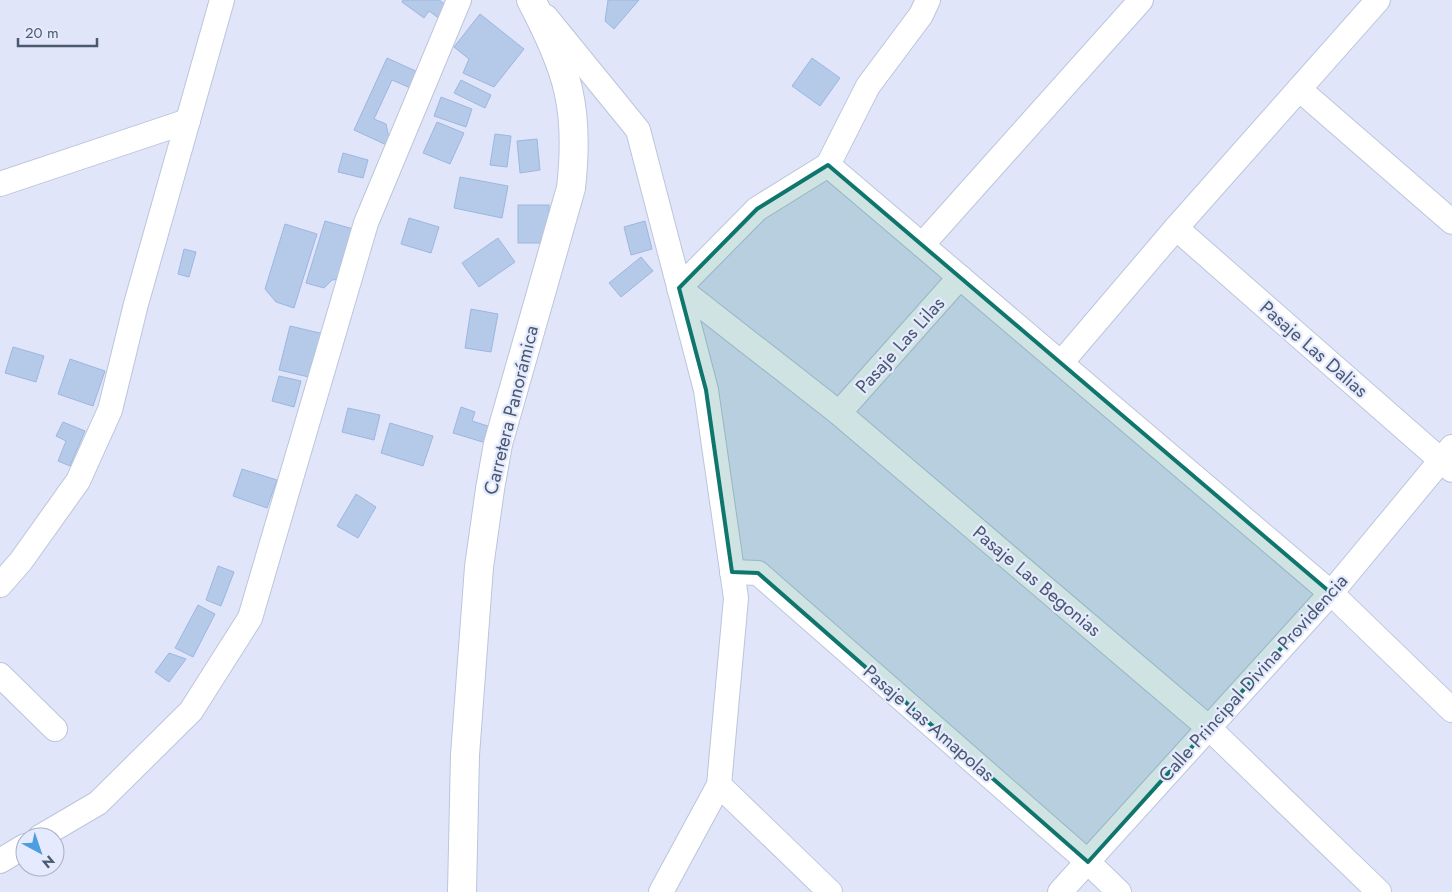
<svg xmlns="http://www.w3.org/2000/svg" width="1452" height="892" viewBox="0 0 1452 892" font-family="Jost,sans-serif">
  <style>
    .building { fill: #b5c9e9; stroke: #9bb7e0 }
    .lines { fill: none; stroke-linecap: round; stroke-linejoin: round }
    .minor-casing { stroke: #bbc5db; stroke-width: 26 }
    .tertiary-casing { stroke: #bbc5db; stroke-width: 30 }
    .minor { stroke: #fff; stroke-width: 24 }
    .tertiary { stroke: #fff; stroke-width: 28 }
    .marked { fill: #0f766e; fill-opacity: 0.2; stroke: #0f766e; stroke-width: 4; stroke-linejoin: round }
    .labels { text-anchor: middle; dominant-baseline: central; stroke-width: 4.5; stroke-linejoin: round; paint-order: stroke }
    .street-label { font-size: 19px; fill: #495a70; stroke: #e6eafe }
  </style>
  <rect width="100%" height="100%" fill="#e1e5fa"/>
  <g class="building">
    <path d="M403,0H439L449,7L440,19L429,11L424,18L402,2Z"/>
    <path d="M608,0H639L614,29L605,21Z"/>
    <path d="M480,14L524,49L494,87L463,73L469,59L454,47Z"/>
    <path d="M387,58L420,73L413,89L392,80L374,119L386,124L391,147L354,130Z"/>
    <path d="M812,58L840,78L820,106L792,86Z"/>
    <path d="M461,80L491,95L485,108L454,93Z"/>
    <path d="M441,97L472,109L466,127L434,116Z"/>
    <path d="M437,122L464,133L450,164L423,153Z"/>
    <path d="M495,134L511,136L507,167L490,165Z"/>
    <path d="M537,139L540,170L520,173L517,141Z"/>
    <path d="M343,153L368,160L363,178L338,172Z"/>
    <path d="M460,177L508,186L502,218L454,208Z"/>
    <rect x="518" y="205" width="31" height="38"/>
    <path d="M409,218L439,227L431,253L401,244Z"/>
    <path d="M325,221L357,230L343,279L332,280L324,288L306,283Z"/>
    <path d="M645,221L652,249L631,255L624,227Z"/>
    <path d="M285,224L317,234L294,308L276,302L265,289Z"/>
    <path d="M498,238L515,262L479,287L462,263Z"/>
    <path d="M184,249L196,252L189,277L178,274Z"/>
    <path d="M641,257L653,271L621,297L609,283Z"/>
    <path d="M471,309L498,314L491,352L465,348Z"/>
    <path d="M290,326L324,334L313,378L279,370Z"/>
    <path d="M13,347L44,356L36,382L5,373Z"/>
    <path d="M70,359L105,371L93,406L58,394Z"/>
    <path d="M279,376L301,381L294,407L272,401Z"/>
    <path d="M461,407L475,412L472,421L491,427L486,443L453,433Z"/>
    <path d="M348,408L380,415L374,440L342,432Z"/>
    <path d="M63,422L85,431L70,466L58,461L66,441L56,436Z"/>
    <path d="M390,423L433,436L423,466L381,453Z"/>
    <path d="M242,469L277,480L267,508L233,496Z"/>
    <path d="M356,494L376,507L358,538L337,526Z"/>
    <path d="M218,566L234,572L221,606L206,600Z"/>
    <path d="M198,605L215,614L193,657L175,648Z"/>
    <path d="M169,653L186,659L169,682L155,672Z"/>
  </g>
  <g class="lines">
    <g class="minor-casing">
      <g id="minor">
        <path d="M928,0L921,15L868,86L828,165L757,209L679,288L839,413L1209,728L1379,892"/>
        <path d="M546,17L638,130L706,390L736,598L719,785L661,892"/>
        <path d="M1299,89L1452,222"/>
        <path d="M828,165L1331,593L1452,710"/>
        <path d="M0,184L188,121"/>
        <path d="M1176,228L1452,470"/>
        <path d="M922,245L1141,0"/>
        <path d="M1061,363L1176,228L1378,0"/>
        <path d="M839,413L960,277"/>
        <path d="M732,572L758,573L1088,862L1119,892"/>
        <path d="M0,585L21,561L78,481L110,410L136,304L222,0"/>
        <path d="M0,675L55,729"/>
        <path d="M719,785L830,892"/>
        <path d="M40,837L98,803L191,711L250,618L366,223L459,0"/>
        <path d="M0,861L25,846"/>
        <path d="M1060,892L1331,593L1452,447"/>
      </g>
    </g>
    <g class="tertiary-casing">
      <path id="tertiary" d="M462,892L465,755L479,567L490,489L498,444L571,188C580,108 568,70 531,0"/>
    </g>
    <use href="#minor" class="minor"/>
    <use href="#tertiary" class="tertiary"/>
  </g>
  <path class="marked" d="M828,165L1331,593L1088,862L758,573L732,572L706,390L679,288L757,209Z"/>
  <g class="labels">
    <g class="street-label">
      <text transform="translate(900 345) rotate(-48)">Pasaje Las Lilas</text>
      <text transform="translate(1314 349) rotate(41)">Pasaje Las Dalias</text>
      <text transform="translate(511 410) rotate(-76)">Carretera Panorámica</text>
      <text transform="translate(1037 581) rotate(40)">Pasaje Las Begonias</text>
      <text transform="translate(1253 678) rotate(-48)">Calle Principal Divina Providencia</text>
      <text transform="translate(929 723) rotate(41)">Pasaje Las Amapolas</text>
    </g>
  </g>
  <g transform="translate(40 852) rotate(140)"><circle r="24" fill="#e6eafe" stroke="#a7b0c5"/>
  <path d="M0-4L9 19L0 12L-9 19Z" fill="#4c9ede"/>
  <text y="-8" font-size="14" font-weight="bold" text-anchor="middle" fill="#495a70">N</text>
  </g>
  <path d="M18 38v8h79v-8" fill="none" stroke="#495a70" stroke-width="2.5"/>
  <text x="25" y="38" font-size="15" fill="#495a70" stroke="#e6eafe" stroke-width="4" paint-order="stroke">20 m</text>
</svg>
